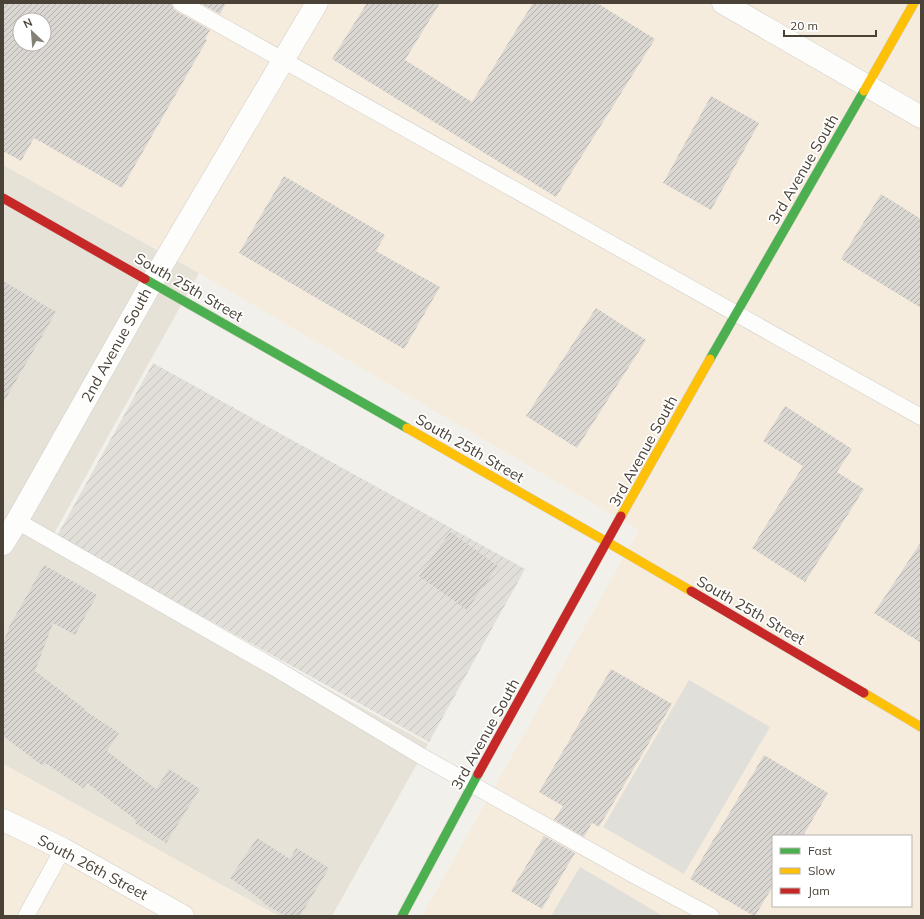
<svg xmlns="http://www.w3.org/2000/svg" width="924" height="919" viewBox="0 0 924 919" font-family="Mulish,sans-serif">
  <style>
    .residential { fill: #e7e2d8 }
    .commercial { fill: #f6ecdd; fill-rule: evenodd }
    .industrial { fill: url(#industrial-furrows) }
    .parking { fill: #e1dfda }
    .building { fill: url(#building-hatch); fill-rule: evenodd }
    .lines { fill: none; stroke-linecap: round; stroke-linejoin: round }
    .lane-casing { stroke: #d0cec8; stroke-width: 17 }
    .street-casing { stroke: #d0cec8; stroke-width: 23 }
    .fast-casing { stroke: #d2cec2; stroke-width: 10 }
    .slow-casing { stroke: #d2cec2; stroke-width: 10 }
    .jam-casing { stroke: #d2cec2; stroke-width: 10 }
    .lane { stroke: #fdfdfc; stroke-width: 16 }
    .street { stroke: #fdfdfc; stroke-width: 22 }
    .fast { stroke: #4caf50; stroke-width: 9 }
    .slow { stroke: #ffc107; stroke-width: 9 }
    .jam { stroke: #c62828; stroke-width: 9 }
    .labels { text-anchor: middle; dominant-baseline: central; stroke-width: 3.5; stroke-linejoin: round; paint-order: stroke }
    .street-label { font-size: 15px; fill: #4a4236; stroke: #fff }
  </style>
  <defs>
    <pattern id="industrial-furrows" width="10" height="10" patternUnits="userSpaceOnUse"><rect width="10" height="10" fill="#e2dfd9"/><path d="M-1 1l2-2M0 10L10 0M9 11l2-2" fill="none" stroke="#c3c1bb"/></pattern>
    <pattern id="building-hatch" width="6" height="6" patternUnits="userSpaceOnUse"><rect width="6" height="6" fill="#dad7d2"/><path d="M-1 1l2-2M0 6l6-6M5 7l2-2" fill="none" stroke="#b3b0ab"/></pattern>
  </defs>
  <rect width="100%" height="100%" fill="#f2f0eb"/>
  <path class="residential" d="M3,165L199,273L52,537L428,744L332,916H278L3,764Z"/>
  <g class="commercial">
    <path d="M3,3H921V916H422L639,530L199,273L3,165ZM20,20H44V44H20ZM773,836H911V906H773Z"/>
    <path d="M3,764L278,916H3Z"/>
  </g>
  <path class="industrial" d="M153,363L525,569L429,742L57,536Z"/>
  <g class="parking">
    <path d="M689,680L770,727L684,874L603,827Z"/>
    <path d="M580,867L621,891L663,916H551Z"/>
  </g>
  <g class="building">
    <path d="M3,3H172L173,8L176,11L210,30L205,39L207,40L122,188L34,138L21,161L3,151ZM20,20H44V44H20Z"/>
    <path d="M200,3H226L220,14Z"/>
    <path d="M367,3H440L405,60L472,102L533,3H597L655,39L556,197L332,59Z"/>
    <path d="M711,96L759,123L711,210L663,183Z"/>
    <path d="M284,176L385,235L376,251L440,287L404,349L239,253Z"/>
    <path d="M881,194L921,219V308L841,259Z"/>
    <path d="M3,281L56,312L3,403Z"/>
    <path d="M596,308L646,340L577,448L526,416Z"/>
    <path d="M785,406L852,449L837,472L864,489L805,582L752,548L803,466L763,441Z"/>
    <path d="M450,532L498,566L467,610L419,576Z"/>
    <path d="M921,542V643L874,613Z"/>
    <path d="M44,565L97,595L75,635L53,623L35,671L85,709L84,710L119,733L107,751L156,789L169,769L200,789L166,843L135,823L136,820L87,783L83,788L45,763L43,766L3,736V643L9,627Z"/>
    <path d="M611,669L672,704L599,827L592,823L584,837L554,820L563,806L539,792Z"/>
    <path d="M764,755L828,793L803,836H773V886L755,916H754L690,879Z"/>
    <path d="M544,836L575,853L542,909L511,891Z"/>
    <path d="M257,838L290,859L296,848L329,868L300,916H285L263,903L264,902L230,878Z"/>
  </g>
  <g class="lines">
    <g class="lane-casing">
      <g id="lane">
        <path d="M181,3L921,417"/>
        <path d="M17,521L275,668L421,756L632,874L711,916"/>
        <path d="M26,916L63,849"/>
      </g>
    </g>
    <g class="street-casing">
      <g id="street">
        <path d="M723,3L921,117"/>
        <path d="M3,544L17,521L152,282L317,3"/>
        <path d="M3,820L63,849L183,916"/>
      </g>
    </g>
    <g class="fast-casing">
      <g id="fast">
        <path d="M145,279L407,428"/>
        <path d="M710,359L864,91"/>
        <path d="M402,916L478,774"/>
      </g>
    </g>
    <g class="slow-casing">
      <g id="slow">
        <path d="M864,91L914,3"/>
        <path d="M407,428L607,542L691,591"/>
        <path d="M621,516L710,359"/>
        <path d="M864,693L921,727"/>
      </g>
    </g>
    <g class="jam-casing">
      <g id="jam">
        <path d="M3,198L145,279"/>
        <path d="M691,591L864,693"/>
        <path d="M478,774L621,516"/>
      </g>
    </g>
    <use href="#lane" class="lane"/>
    <use href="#street" class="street"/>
    <use href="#fast" class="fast"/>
    <use href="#slow" class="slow"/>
    <use href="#jam" class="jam"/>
  </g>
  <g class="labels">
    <g class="street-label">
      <text transform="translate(803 169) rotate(-60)">3rd Avenue South</text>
      <text transform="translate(189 287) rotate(30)">South 25th Street</text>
      <text transform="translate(116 345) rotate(-61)">2nd Avenue South</text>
      <text transform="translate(470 448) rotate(30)">South 25th Street</text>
      <text transform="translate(643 451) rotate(-61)">3rd Avenue South</text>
      <text transform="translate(751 610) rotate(30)">South 25th Street</text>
      <text transform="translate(485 734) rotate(-61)">3rd Avenue South</text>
      <text transform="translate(93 867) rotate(28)">South 26th Street</text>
    </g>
  </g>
  <rect width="924" height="919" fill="none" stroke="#4a4236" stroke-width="8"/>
  <rect x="772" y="835" width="140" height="72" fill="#ffffff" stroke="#b7b3af"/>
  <rect x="780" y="848" width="20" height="6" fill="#4caf50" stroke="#b7b3af"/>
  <text x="808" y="855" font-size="12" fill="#4a4236">Fast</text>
  <rect x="780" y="868" width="20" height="6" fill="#ffc107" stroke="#b7b3af"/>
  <text x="808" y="875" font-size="12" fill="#4a4236">Slow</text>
  <rect x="780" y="888" width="20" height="6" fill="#c62828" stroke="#b7b3af"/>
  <text x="808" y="895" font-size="12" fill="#4a4236">Jam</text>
  <g transform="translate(32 32) rotate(334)"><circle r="19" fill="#ffffff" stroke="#b7b3af"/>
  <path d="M0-3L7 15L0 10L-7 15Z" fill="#857f75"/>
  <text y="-6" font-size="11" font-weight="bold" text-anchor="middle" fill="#4a4236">N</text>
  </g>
  <path d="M784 30v6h92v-6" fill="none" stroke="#4a4236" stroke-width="2"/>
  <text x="790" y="30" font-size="12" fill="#4a4236" stroke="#ffffff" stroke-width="3" paint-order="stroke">20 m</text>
</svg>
